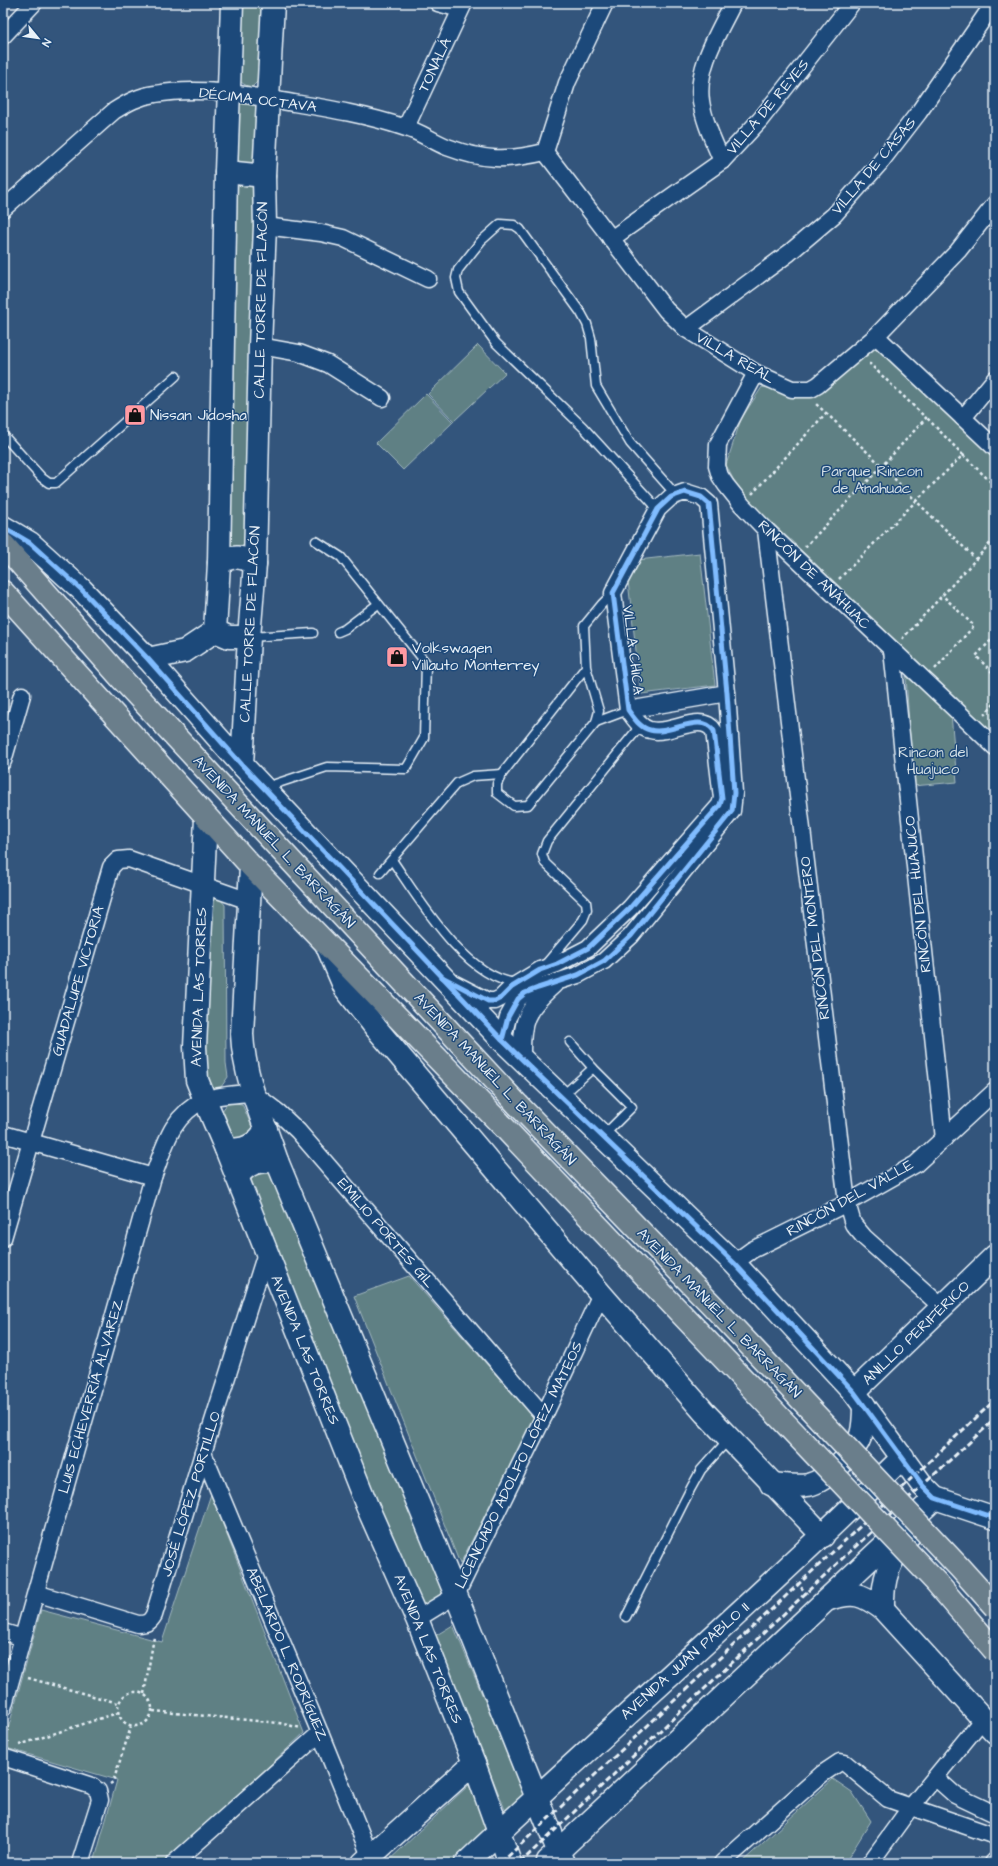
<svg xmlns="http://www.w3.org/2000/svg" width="998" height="1866" viewBox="0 0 998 1866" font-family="'Architects Daughter',sans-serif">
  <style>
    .green { fill: #5e8084; stroke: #a3b8be }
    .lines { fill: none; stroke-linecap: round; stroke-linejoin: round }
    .lane-casing { stroke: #e8f1f8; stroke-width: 11 }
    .street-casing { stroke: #e8f1f8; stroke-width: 19 }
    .secondary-casing { stroke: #e8f1f8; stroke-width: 25 }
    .highway-casing { stroke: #e8f1f8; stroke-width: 25 }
    .path { stroke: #e8f1f8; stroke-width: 2.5; stroke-dasharray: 3 3; stroke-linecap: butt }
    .lane { stroke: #1f4a7a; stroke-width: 8 }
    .street { stroke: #1f4a7a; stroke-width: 16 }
    .secondary { stroke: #1f4a7a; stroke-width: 22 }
    .highway { stroke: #6b7e8b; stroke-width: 22 }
    .rail { stroke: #e8f1f8; stroke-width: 3; stroke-dasharray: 6 3; stroke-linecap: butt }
    .highway-bridge-casing { stroke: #e8f1f8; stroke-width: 25; stroke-linecap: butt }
    .highway-bridge { stroke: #6b7e8b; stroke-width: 22 }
    .cycleway-casing { stroke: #1f4a7a; stroke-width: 8 }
    .cycleway { stroke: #80bcff; stroke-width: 5 }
    .labels { text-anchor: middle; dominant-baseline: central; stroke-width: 3; stroke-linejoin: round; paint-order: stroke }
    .street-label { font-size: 15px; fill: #e8f1f8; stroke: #1f4a7a }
    .poi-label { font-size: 15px; fill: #e8f1f8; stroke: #1f4a7a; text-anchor: start }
    .park-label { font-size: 15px; fill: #d3e0e7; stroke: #1f4a7a }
  </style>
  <rect width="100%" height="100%" fill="#33557c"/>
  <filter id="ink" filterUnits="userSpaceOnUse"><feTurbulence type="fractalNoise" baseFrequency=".025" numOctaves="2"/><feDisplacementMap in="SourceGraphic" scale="8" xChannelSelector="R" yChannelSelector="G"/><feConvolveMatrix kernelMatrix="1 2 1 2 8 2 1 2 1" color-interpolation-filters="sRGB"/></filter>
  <g filter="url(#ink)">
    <g class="green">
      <path d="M240,3H262L259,80L252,87L247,86L239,81Z"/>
      <path d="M240,101L259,106L260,162L233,163Z"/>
      <path d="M238,181L261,186L248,552L226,551Z"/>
      <path d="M478,345L505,373L454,421L428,394Z"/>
      <path d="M877,345L995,459V735L739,491L726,465L741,419L762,387L817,396Z"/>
      <path d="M426,394L453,422L403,470L376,443Z"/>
      <path d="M700,553L715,685L641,694L628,581L638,560Z"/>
      <path d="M906,676L951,714L957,782L913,786Z"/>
      <path d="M216,898L221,900L225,905L226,1063L228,1077L221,1087L214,1089L210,1088L200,1058L211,899Z"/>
      <path d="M235,1103L242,1104L255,1134L234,1141L222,1111L227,1104Z"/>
      <path d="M270,1171L443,1593L419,1608L247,1177L249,1173Z"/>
      <path d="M409,1276L534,1418L460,1564L354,1296Z"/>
      <path d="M211,1494L304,1733L166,1863H94L117,1780L3,1747L41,1610L162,1642Z"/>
      <path d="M453,1625L525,1797L506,1812L435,1636Z"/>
      <path d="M833,1779L852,1792L871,1821L845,1863H741Z"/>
      <path d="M469,1785L491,1837L462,1863H386Z"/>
    </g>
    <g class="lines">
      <g class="lane-casing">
        <g id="lane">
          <path d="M3,435L42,478L49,483H56L176,376"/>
          <path d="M658,509L583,427L496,343L459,292L456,278L458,270L481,241L500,224L514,225L520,229L581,313L587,324L591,338L596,386L630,443L676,495"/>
          <path d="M338,632L345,629L378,604"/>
          <path d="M250,637L313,633"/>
          <path d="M586,667L502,774L497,784V793L514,806L528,805L596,722L599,711L586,667L584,626L602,604L613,593"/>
          <path d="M596,722L628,710"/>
          <path d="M266,787L327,767L406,769L424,738L426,663L341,557L316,541"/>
          <path d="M392,860C419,899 466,979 517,983"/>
          <path d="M380,873L457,783L473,776L502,774"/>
          <path d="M544,966L583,920L587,910L586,902L545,863L542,854L547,841L636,731L637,722"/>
          <path d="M570,1042L593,1068"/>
          <path d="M561,1097L593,1068L632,1107L603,1136"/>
          <path d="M626,1617L691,1488L701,1470L728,1440"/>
        </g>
      </g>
      <g class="street-casing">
        <g id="street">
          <path d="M438,3L460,9"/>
          <path d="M3,36L34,3"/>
          <path d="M406,127L464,3"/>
          <path d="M545,152L666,310L686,329L756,373L792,389H811L818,385L876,336L958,251L995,204"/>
          <path d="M545,152L567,83L605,3"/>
          <path d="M722,161C714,142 704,122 701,101C696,67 719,32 733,3"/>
          <path d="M3,209L114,111C127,103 139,96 155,94C201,86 249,95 294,103C331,109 367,115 403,127C419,131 432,141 447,147C484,161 507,161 545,152"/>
          <path d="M265,226L321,233L343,238L428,279"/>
          <path d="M611,239L722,161L760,120L852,3"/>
          <path d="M686,329L789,253L834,215L879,164L919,112L994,3"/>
          <path d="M876,336L995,448"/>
          <path d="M260,346L299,353L328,364L382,398"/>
          <path d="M756,373L718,444L717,466L720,476L726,485L742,505L766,530L995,747"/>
          <path d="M963,418L995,379"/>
          <path d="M766,530L847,1203L853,1224L864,1237L943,1308"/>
          <path d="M892,650L944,1139"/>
          <path d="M628,710L727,693"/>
          <path d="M3,761L22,695"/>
          <path d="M455,984L488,1001H495L501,998L512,987L540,970L557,964L588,948L630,908L720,805L722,798L714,731C701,711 670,736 650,730C640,728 634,718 628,710L613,593L658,509L671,497L685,492L701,497L709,504L727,693L734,793L732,811L631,936L604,961L578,975L538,988L525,993L518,999L508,1017L502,1040"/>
          <path d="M522,1060C521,1020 525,1011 554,985"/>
          <path d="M3,1134L153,1177"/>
          <path d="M3,1238L111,867L118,860L129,859L249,901"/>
          <path d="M734,1263L752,1250L847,1203L916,1164L995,1091"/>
          <path d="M203,1453L320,1733L370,1856"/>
          <path d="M36,1593L138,1624C147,1624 150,1622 154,1615L203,1453L266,1253"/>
          <path d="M417,1619L456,1595L544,1416L601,1294"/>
          <path d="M3,1632L23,1638"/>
          <path d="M3,1708L153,1177C165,1145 171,1116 204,1100C216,1095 239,1094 253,1093L278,1112L298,1131L544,1416"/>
          <path d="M3,1757L92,1786L98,1791L100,1800L80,1863"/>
          <path d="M936,1778L955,1795L995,1814"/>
          <path d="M174,1863L320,1733"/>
          <path d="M722,1863L822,1774L840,1762L845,1763L888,1799L995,1836"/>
          <path d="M870,1863L910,1808L982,1720"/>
          <path d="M993,1863L995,1861"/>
        </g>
      </g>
      <g class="secondary-casing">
        <g id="secondary">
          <path d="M226,172L264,176"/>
          <path d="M3,527L30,543L82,590L148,659L242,765L502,1040L734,1263L854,1392L923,1486L935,1498L995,1518"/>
          <path d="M219,563C233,555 242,556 255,564"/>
          <path d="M215,631L229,637H249"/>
          <path d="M148,659L185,651L215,631L219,563L226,172L232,3"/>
          <path d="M242,765L249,637L255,564L260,346L265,226L264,176L273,3"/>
          <path d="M206,818L195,1047L197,1080L205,1100L226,1149L367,1506L417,1619L474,1763L510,1863"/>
          <path d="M251,866L242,1034C244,1078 263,1120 277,1161L456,1595L563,1863"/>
          <path d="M327,946L345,988L376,1028L601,1294L705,1413L823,1536"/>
          <path d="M226,1149C244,1152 258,1144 266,1129"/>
          <path d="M237,1177C249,1161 259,1161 277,1161"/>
          <path d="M854,1392L995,1256"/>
          <path d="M771,1484C784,1485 795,1487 808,1485C827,1481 855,1453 861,1435C864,1425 864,1415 864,1405"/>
          <path d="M829,1599C854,1591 862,1594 883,1609L995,1732"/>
          <path d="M883,1609C882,1578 889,1561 908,1537"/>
          <path d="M548,1861L935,1498"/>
          <path d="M363,1863L474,1763"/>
          <path d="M466,1863C611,1727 761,1597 903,1457"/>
        </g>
      </g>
      <g class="highway-casing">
        <g id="highway">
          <path d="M3,544L121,678L518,1105"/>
          <path d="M3,592L251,866L500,1123"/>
        </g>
      </g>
      <g class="path">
        <path d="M963,455L995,486"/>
        <path d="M752,494L826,413L816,404"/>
        <path d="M805,547L882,466L826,413"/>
        <path d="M976,559L995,538"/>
        <path d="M839,579L916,501L882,466L926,418L870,364H869"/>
        <path d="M995,636L976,656L995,675"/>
        <path d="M902,639L976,559L916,501L963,455L927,418"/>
        <path d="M935,669L974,626L942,595"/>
        <path d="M984,715L995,703"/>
        <path d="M797,1583L807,1594"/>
        <path d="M28,1678L118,1703"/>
        <circle cx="135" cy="1709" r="17"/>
        <path d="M144,1694L154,1637"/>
        <path d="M153,1711L279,1723L301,1728"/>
        <path d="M19,1745L117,1713"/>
        <path d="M110,1784L113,1782L131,1727"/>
      </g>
      <use href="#lane" class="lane"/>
      <use href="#street" class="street"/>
      <use href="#secondary" class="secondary"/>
      <use href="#highway" class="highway"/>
      <g class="rail">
        <path d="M501,1863L995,1400"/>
        <path d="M520,1863L844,1557L995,1419"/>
      </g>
      <g class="highway-bridge-casing">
        <g id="highway-bridge">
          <path d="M518,1105L710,1303L959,1567L995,1607"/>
          <path d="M500,1123L936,1582L995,1651"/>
        </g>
      </g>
      <use href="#highway-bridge" class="highway-bridge"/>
      <g class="cycleway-casing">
        <g id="cycleway">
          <path d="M3,527L30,543L82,590L148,659L242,765L502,1040L734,1263L854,1392L923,1486L935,1498L995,1518"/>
          <path d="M442,977L488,1001H495L501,998L512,987L540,970L557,964L588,948L630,908L720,805L722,798L714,731C701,711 670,736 650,730C640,728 634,718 628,710L613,593L658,509L671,497L685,492L701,497L709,504L727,693L734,793L732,811L631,936L604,961L578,975L538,988L525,993L518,999L508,1017L502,1040"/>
        </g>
      </g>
      <use href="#cycleway" class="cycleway"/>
    </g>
  </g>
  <defs>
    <g id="shop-square" transform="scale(1.15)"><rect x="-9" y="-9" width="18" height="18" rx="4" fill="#ff9aa2" stroke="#1f4a7a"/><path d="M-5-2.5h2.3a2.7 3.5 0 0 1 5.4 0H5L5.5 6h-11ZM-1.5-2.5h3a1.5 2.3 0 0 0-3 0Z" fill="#111"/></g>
  </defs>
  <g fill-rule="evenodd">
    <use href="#shop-square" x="135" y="415"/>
    <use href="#shop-square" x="397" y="657"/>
  </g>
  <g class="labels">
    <g class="street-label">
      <text transform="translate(435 65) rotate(-65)">TONALÁ</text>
      <text transform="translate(258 100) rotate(7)">DÉCIMA OCTAVA</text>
      <text transform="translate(768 107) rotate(-50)">VILLA DE REYES</text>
      <text transform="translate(874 166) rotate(-50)">VILLA DE CASAS</text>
      <text transform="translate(261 300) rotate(-89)">CALLE TORRE DE FLACÓN</text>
      <text transform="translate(735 358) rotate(30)">VILLA REAL</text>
      <text transform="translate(814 575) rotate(44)">RINCÓN DE ANÁHUAC</text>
      <text transform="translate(250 624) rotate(-87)">CALLE TORRE DE FLACÓN</text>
      <text transform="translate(633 650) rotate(83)">VILLA CHICA</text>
      <text transform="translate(274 842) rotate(47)">AVENIDA MANUEL L. BARRAGÁN</text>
      <text transform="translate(918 894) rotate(-96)">RINCÓN DEL HUAJUCO</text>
      <text transform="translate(815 938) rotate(-97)">RINCÓN DEL MONTERO</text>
      <text transform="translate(78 981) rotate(-74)">GUADALUPE VICTORIA</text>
      <text transform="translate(199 987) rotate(-88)">AVENIDA LAS TORRES</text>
      <text transform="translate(495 1079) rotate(47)">AVENIDA MANUEL L. BARRAGÁN</text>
      <text transform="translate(850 1198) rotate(-29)">RINCÓN DEL VALLE</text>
      <text transform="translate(386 1233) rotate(49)">EMILIO PORTES GIL</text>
      <text transform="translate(719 1313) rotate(46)">AVENIDA MANUEL L. BARRAGÁN</text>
      <text transform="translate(916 1333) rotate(-44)">ANILLO PERIFÉRICO</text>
      <text transform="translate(305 1350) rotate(68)">AVENIDA LAS TORRES</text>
      <text transform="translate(91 1396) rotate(-74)">LUIS ECHEVERRÍA ÁLVAREZ</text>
      <text transform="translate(519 1465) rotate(-64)">LICENCIADO ADOLFO LÓPEZ MATEOS</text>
      <text transform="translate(191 1494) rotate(-73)">JOSÉ LÓPEZ PORTILLO</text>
      <text transform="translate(428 1649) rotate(68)">AVENIDA LAS TORRES</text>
      <text transform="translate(287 1654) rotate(67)">ABELARDO L. RODRÍGUEZ</text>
      <text transform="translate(685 1661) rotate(-42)">AVENIDA JUAN PABLO II</text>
    </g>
    <g class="poi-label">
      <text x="150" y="415">Nissan Jidosha</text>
      <text x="412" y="648">Volkswagen<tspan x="412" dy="17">Villauto Monterrey</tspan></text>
    </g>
    <g class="park-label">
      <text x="872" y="471">Parque Rincon<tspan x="872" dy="17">de Anahuac</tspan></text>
      <text x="933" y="752">Rincon del<tspan x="933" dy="17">Huajuco</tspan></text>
    </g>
  </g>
  <rect width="998" height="1866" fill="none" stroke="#1f4a7a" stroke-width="16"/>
  <rect x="8" y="8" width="982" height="1850" fill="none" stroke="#e8f1f8" stroke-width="1.5" filter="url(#ink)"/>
  <g transform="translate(38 38) rotate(119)" stroke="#1f4a7a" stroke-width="3" paint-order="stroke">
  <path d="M0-3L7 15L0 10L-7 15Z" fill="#e8f1f8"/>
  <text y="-6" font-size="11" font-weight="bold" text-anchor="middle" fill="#e8f1f8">N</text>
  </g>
</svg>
